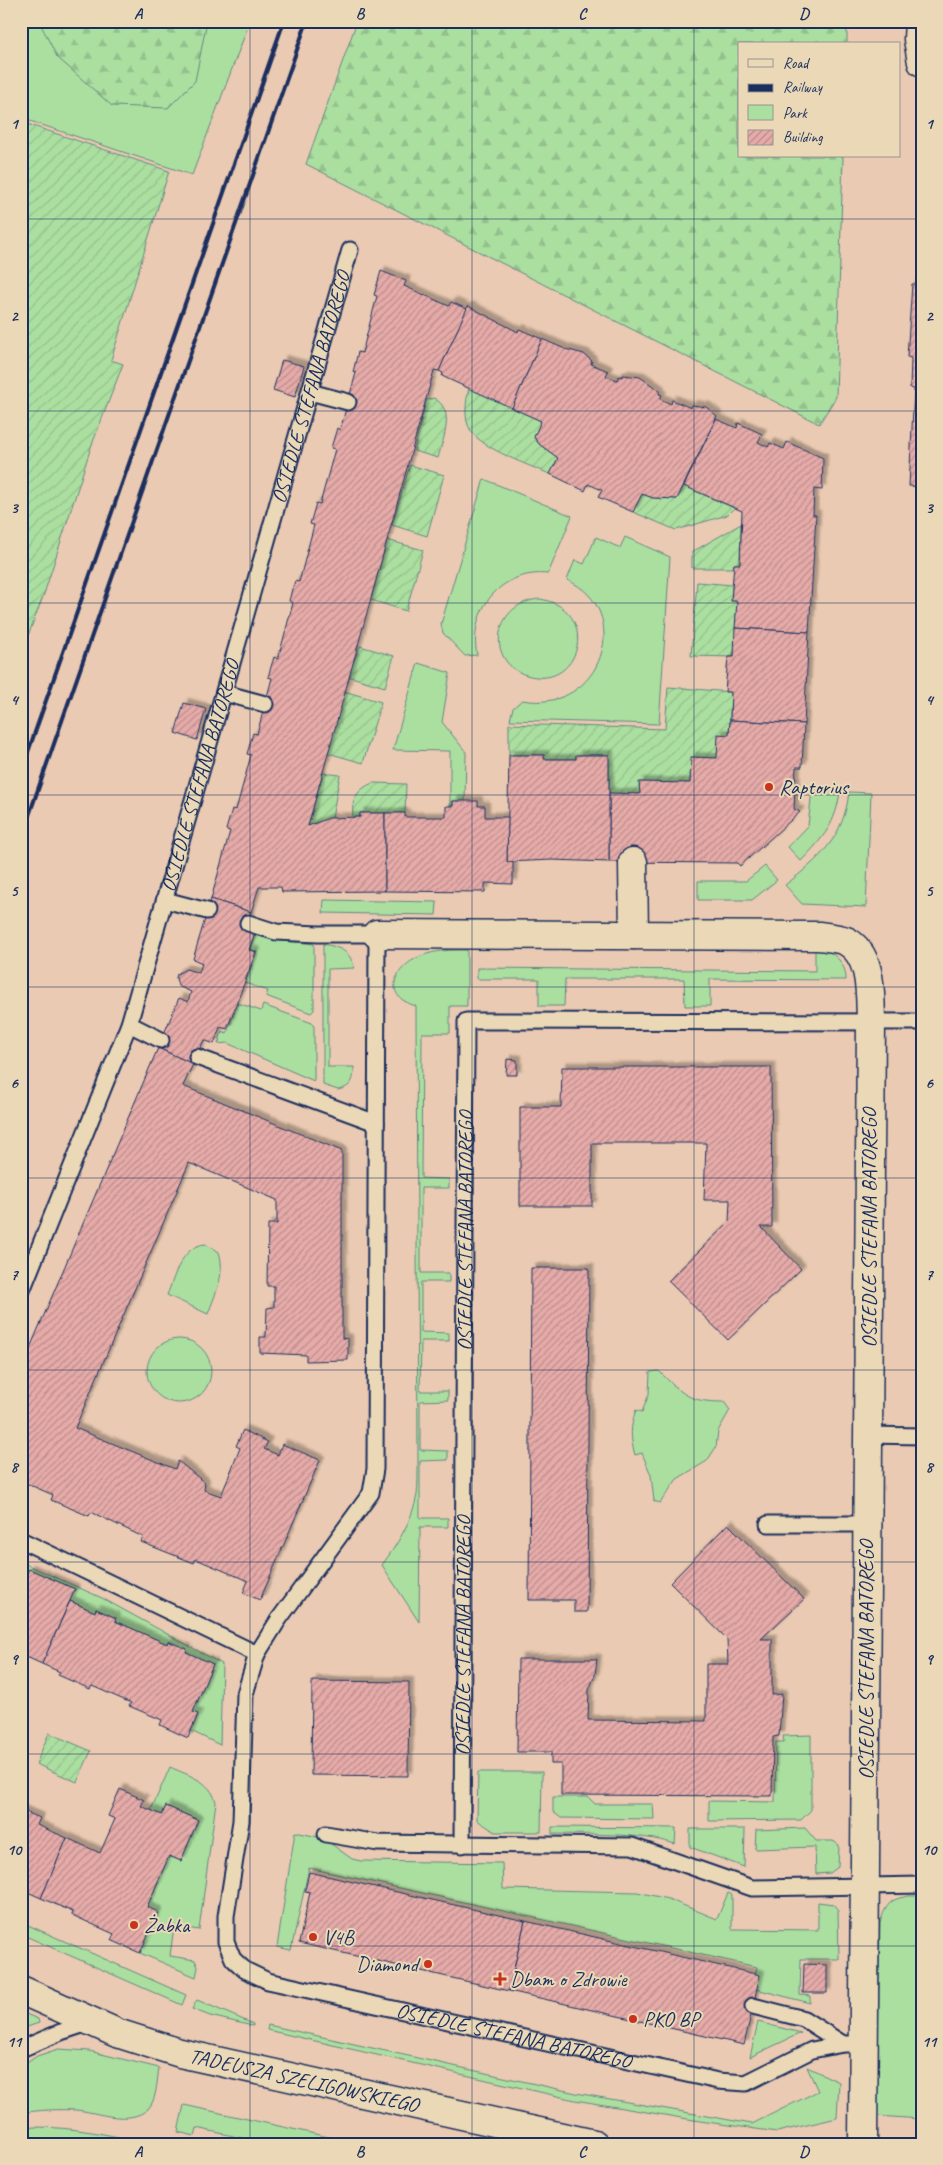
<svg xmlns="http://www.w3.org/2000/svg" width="943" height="2165" viewBox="0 0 943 2165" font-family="Caveat,sans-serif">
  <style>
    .built { fill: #e5bead }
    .green { fill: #abdfa0; stroke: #63877f }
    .forest { fill: url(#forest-firs); stroke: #63877f }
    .garden { fill: url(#garden-furrows); stroke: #63877f }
    .building { fill: url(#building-hatch); stroke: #1b2f5e; filter: url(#shadow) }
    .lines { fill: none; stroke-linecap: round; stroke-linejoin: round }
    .service-casing { stroke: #1b2f5e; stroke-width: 19 }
    .minor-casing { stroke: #1b2f5e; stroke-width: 31 }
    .tertiary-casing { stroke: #1b2f5e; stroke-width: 31 }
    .service { stroke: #ebd8b6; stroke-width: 15 }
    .minor { stroke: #ebd8b6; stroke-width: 28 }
    .tertiary { stroke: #ebd8b6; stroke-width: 28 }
    .rail { stroke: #1b2f5e; stroke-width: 4 }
    .grid { fill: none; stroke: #1b2f5e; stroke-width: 1; stroke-opacity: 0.55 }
    .poi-dot { fill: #c8321e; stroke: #ebd8b6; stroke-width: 2 }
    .labels { text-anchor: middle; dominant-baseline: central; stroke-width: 4; stroke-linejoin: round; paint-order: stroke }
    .street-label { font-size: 21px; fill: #1b2f5e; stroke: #ebd8b6 }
    .poi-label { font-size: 21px; fill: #1b2f5e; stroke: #ebd8b6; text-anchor: start }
    .neatline { fill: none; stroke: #1b2f5e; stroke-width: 2 }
    .grid-label { font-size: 16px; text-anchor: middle; font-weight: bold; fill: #1b2f5e }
  </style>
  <defs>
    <pattern id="forest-firs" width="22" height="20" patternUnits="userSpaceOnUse" patternTransform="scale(1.25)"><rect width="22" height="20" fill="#abdfa0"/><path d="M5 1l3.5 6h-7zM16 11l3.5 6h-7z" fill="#93c08c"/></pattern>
    <pattern id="garden-furrows" width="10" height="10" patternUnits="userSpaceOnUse" patternTransform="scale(1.25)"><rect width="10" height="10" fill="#abdfa0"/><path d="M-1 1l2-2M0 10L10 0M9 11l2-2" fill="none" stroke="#93c08c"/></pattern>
    <pattern id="building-hatch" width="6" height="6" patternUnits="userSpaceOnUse" patternTransform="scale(1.25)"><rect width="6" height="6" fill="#e6aba8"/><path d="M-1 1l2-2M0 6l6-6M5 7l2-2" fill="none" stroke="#ba8c8c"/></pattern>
    <filter id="shadow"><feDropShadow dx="4.5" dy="-4.5" stdDeviation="1" flood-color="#0004"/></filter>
  </defs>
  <rect width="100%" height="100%" fill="#eacab2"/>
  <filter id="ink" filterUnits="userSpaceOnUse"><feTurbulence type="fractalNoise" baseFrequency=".02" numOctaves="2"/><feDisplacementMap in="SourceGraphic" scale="10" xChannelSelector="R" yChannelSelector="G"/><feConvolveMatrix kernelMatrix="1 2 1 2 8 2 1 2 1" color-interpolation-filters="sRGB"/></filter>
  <g filter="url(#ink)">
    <path class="built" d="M58,2140L90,2144H21L28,2141Z"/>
    <g class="green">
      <path d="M21,21H250L192,175L21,118Z"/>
      <path d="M484,479L572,516L548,574C501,569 468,610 477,655L465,656L443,633L441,624Z"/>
      <path d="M596,537L620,548L625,537L670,557L659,724L510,720L513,708L522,700C603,715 635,609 567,580L575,560L584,564Z"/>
      <path d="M540,599C598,608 583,683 536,677C484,671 489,603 540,599Z"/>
      <path d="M418,663L450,673L442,722L466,752L465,801H453V806H450V751L393,750Z"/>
      <path d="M812,790L840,791C836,824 823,838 801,861L788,847L808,826Z"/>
      <path d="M849,792L871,793L866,907L802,904L785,885C820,859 844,837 849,792Z"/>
      <path d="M765,866L777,880L752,900H698V881H746Z"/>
      <path d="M324,900L437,902L436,915L323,913Z"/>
      <path d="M255,935L275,940L314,944V1010L311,1013L266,996L268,991L245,983L257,952L250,949Z"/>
      <path d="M323,944C339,947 351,951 354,968L328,969V1067H354C354,1080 352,1087 338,1090L323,1085Z"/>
      <path d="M815,945C832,951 846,961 846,980L710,979V1006H685L684,979H565L564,1006H539V979H477V968L815,971Z"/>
      <path d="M467,950V1006H450V1033H422L421,1178L449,1179V1188H421V1273H449V1282H421V1332L449,1333V1341H421L420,1391H448V1400L420,1401V1450L448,1451V1460L420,1461V1518H448V1527H420L419,1622L382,1565C397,1545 412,1521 417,1495C418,1485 418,1474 418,1464L416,1006C381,996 394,967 421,956C436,950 451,950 467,950Z"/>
      <path d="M238,1003L261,1011L263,1005L312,1023L314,1027V1081L227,1043L218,1044L222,1031L227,1033Z"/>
      <path d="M205,1244L219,1252C226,1274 215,1294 208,1314L167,1295C175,1276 181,1247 205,1244Z"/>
      <path d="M918,1278H922V1390H917Z"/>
      <circle cx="179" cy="1371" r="32"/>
      <path d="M659,1371C683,1395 689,1402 724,1402L730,1410L718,1431L716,1447L707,1461L677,1479L660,1503L654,1501L651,1475L642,1453L635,1455C630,1438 630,1427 636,1410L642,1412L649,1394L650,1372Z"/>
      <path d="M21,1562L102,1598L222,1664L220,1745L191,1731L198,1715L193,1712L213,1664L186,1652L168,1641L167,1644L115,1621L116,1618L96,1609L95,1612L70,1601L75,1589L29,1569L23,1581L21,1580Z"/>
      <path d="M811,1735V1810L801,1820L709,1821V1801L775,1802L776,1742H784L783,1736Z"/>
      <path d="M170,1767C189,1776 210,1780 216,1802L199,1930L174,1926L170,1956L195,1960L198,1967L196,1977L140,1953L147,1907L169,1856L181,1861L198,1820L166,1806L162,1815L151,1810Z"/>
      <path d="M478,1772H542L541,1832H495L477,1820Z"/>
      <path d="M553,1797H588L595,1804H653L654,1819L561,1818L553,1812Z"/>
      <path d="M552,1827L676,1828L675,1844C636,1832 594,1835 552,1834Z"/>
      <path d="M805,1828L816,1841H833L839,1845L838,1867L830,1873L816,1874L815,1847L755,1849L756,1830Z"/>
      <path d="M690,1829H745L744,1867L690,1847Z"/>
      <path d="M295,1832L323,1838L352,1859L361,1861L502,1863L503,1889L637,1892L668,1899L717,1919L728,1893L732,1895V1929L818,1930V1902L833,1904L838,1910L839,1959H801L800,1995L810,1996V2003L752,1988L757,1967L309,1868L291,1950L277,1947Z"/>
      <path d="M909,1896H922V2119L877,2116L880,1923C886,1904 890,1899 909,1896Z"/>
      <path d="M21,1922L186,1995L182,2005L21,1934Z"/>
      <path d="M197,2000L253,2024V2026L210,2016L192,2009Z"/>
      <path d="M21,2012L38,2019L39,2023L21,2029Z"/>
      <path d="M758,2022L801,2033L750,2057Z"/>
      <path d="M268,2025L576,2093L752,2124L818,2091L807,2067L839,2082L837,2118L777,2132L700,2121L575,2100L267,2030Z"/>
      <path d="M58,2049L89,2051L159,2068C157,2079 157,2100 148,2109C129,2126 98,2112 76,2110C58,2109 39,2110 21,2113V2067L37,2056Z"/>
      <path d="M184,2105L360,2144H269L197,2128L195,2136L178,2132Z"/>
      <path d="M34,2127C74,2127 111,2135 150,2144H90L58,2140L21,2143V2129Z"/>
    </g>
    <g class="forest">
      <path d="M39,21H207L195,81L168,108L112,106L57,57Z"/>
      <path d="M357,21H847V44H739V156H843L836,397L819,424L306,164Z"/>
    </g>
    <g class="garden">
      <path d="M21,122L169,171L111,360L123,364L91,447L44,594L21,654Z"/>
      <path d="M469,388L541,421L534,438L539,444L558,458L550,474C530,466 483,449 471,431C463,419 466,401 469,388Z"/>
      <path d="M434,398C456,411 443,438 438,458L414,451L426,400Z"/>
      <path d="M410,465L444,475L427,536L392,525Z"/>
      <path d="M684,486L734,508L727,515L676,530L633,512L642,494L653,498L677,499Z"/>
      <path d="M741,524L740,564H734L733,568H692V552Z"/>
      <path d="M387,540L423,550L406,611L371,600Z"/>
      <path d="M697,582L732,585L731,601H737L734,657L691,656Z"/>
      <path d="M360,646L394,656L385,687L348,676Z"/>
      <path d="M668,687L731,692L729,735L717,758L691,757L690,783L640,782V794L609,793V755H576V759H544V755H509V724L665,729Z"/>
      <path d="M344,691L381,702L363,763L328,753Z"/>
      <path d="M323,773L340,775L332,818L308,826Z"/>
      <path d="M373,783L406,784L405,813H360V817H353C351,800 357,789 373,783Z"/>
      <path d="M49,1733L91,1751L77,1782L36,1764Z"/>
    </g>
    <g class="building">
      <path d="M381,271L406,281L404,286L449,306L451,302L467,309L439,371L434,370L433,374L308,826L329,818L360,817V813H385V891L282,892L281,887H259L251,912L211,899L230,831L226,830L232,809L236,810L251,755L247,754L253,733L257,734L272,678L268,677L274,657L278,659L293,603L289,601L292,589L295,581L299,582L314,525L310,524L316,503L320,504L335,449L331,448L337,428L340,430L356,373L353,372L358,352L362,353L377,296L374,295Z"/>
      <path d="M912,284H922V487L909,486L914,389L910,388L911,358L907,357Z"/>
      <path d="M468,306L518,332L519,329L542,339L512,408L448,379L442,376L443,373L439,371Z"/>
      <path d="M542,339L565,349L584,354L592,361L591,364L608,371L606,376L617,380L619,376L622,377L623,375L640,377L660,391L659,394L662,395L660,399L671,404L672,400L691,408L692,405L706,407L717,416L677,499L653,498L642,494L633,512L598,497L602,490L588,484L585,491L550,474L558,458L539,444L534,437L541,421L512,408Z"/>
      <path d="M282,360L304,366L295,397L273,390Z"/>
      <path d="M716,419L737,428L738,423L762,434L758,442L768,447L770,443L784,449L787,442L823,458L822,490L814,489L813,515H816L809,632L735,628L737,601H731L734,564H740L742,511L684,486Z"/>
      <path d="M735,628L809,632L804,724L730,720L731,692H725L728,657H734Z"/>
      <path d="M184,703L206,709L197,740L175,733Z"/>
      <path d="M730,720L804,724L802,767H796L794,809L800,812L740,866L737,863L609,862V793L640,794L639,782L690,783L691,757L717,758L718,734L729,735Z"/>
      <path d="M509,755H544V759H576V755H609V862L552,860L507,862Z"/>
      <path d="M453,801H478V806H485V817H508L507,862H513V884L485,883V892L385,891V813H405V817H446V806H453Z"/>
      <path d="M211,899L251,912L248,923L255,932L249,950L256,952L227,1029L220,1027L214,1044L204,1040L193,1064L158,1048L179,998L188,1002L191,992L178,986L176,978L177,974L186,969L199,973L202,963L193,959Z"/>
      <path d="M158,1048L193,1064L183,1086L342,1151V1338L348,1339V1360L306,1361V1355L260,1353V1337H266L267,1308L274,1307V1286H267L268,1224H277V1200L189,1163L75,1428L175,1469L178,1461L205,1483L204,1490L221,1496L240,1448L236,1446L243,1430L268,1442L264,1449L278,1455L282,1444L320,1460L260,1600L243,1593L248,1581L196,1559L194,1563L141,1542L143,1537L91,1512L89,1516L51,1500L53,1495L21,1481V1369Z"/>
      <path d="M507,1059L517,1060V1075H506Z"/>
      <path d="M562,1067H771L772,1227H761L801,1269L728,1340L668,1281L729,1222L730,1200H704L706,1143H592V1206H520V1107H561Z"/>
      <path d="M531,1268H589L587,1612H574V1600H529Z"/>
      <path d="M728,1524L804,1599L761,1639H772V1695L782,1694L779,1736L773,1737L772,1796L561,1795V1764H551V1752H517L518,1659H597L595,1675L589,1690L588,1720L706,1721V1664H728L727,1639L670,1583Z"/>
      <path d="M29,1569L75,1589L42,1664L22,1655L21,1658V1580L23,1581Z"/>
      <path d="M70,1601L95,1612L96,1609L116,1618L115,1621L167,1644L168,1641L187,1649L186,1652L213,1664L193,1712L198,1714L188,1738L160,1725L162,1720L129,1706L131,1703L92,1686L90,1689L58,1675L60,1672L42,1664Z"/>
      <path d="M312,1681L409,1682L408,1776L311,1775Z"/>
      <path d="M120,1789L144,1800L141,1806L162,1815L166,1806L198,1820L181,1861L169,1856L147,1907L158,1912L140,1953L111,1940L114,1934L72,1915L73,1912L41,1898L67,1838L100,1853L115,1819L108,1816Z"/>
      <path d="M21,1810L40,1818L37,1825L67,1838L41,1898L21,1889Z"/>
      <path d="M309,1872L525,1921L509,1991L299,1943L310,1892L305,1891Z"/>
      <path d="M525,1921L760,1975L744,2045L509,1991Z"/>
      <path d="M804,1964L827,1965V1993H803Z"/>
    </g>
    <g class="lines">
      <g class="service-casing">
        <g id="service">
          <path d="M310,392L348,402"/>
          <path d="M224,693L265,704"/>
          <path d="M165,900L207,911"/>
          <path id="s1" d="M248,923L276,932L318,934H377L375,1469L371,1493L279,1619L257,1654L245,1694L241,1821L226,1916V1942L233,1959L245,1970L268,1981L718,2081L746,2083L812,2050L843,2044H864"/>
          <path d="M129,1024L161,1040"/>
          <path d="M197,1057L376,1123"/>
          <path id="s2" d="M21,1293L129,1024L350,250"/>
          <path d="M868,1435L922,1436"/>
          <path d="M768,1524H867"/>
          <path d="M21,1540L257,1654"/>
          <path d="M326,1834L378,1843L632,1846L752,1888L922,1885"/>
          <path id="s3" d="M462,1845L466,1021L922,1022"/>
          <path d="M753,2006L804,2019L843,2044"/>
          <path d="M21,2049L61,2032L91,2022"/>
        </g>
      </g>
      <g class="minor-casing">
        <g id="minor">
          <path d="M919,21L918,39L922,62"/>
          <path d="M633,862L634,935"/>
          <path d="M377,934L819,936C827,937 838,938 846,941C873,955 870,996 871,1021L863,2144"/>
        </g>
      </g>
      <g class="tertiary-casing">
        <g id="tertiary">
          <path id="s4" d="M21,1990L117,2033L180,2053L594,2144"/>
        </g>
      </g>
      <use href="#service" class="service"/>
      <use href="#minor" class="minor"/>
      <use href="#tertiary" class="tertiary"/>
      <g class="rail">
        <path d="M21,772L284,21"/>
        <path d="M21,838L307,21"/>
      </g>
    </g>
  </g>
  <path class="grid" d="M250,21V2144M472,21V2144M694,21V2144M21,219H922M21,411H922M21,603H922M21,795H922M21,987H922M21,1178H922M21,1370H922M21,1562H922M21,1754H922M21,1946H922"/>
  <g class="poi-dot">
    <circle cx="769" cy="787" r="5"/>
    <circle cx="134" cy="1925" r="5"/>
    <circle cx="313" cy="1937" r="5"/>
    <circle cx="428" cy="1964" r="5"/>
    <path d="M497.5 1971.5h5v5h5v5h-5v5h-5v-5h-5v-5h5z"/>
    <circle cx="633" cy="2019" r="5"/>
  </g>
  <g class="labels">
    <g class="street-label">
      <text stroke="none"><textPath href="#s2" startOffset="952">OSIEDLE STEFANA BATOREGO</textPath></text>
      <text stroke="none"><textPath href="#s2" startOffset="548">OSIEDLE STEFANA BATOREGO</textPath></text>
      <text transform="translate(869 1228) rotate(-90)">OSIEDLE STEFANA BATOREGO</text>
      <text stroke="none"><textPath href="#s3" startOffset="614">OSIEDLE STEFANA BATOREGO</textPath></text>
      <text stroke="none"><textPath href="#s3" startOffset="209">OSIEDLE STEFANA BATOREGO</textPath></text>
      <text transform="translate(866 1660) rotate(-90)">OSIEDLE STEFANA BATOREGO</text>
      <text stroke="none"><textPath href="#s1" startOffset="1490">OSIEDLE STEFANA BATOREGO</textPath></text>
      <text stroke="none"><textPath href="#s4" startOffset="298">TADEUSZA SZELIGOWSKIEGO</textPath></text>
    </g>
    <g class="poi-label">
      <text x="779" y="787">Raptorius</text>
      <text x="144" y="1925">Żabka</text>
      <text x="323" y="1937">V4B</text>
      <text x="418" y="1964" text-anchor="end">Diamond</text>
      <text x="510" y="1979">Dbam o Zdrowie</text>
      <text x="643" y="2019">PKO BP</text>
    </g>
  </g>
  <rect width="943" height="2165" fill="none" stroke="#ebd8b6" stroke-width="55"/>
  <rect x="738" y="42" width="162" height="115" fill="#ebd8b6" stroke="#989493"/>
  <rect x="748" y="59" width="25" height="8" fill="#ebd8b6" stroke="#989493"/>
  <text x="783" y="68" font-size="15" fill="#1b2f5e">Road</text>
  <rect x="748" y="84" width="25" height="8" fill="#1b2f5e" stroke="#989493"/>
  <text x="783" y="92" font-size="15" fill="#1b2f5e">Railway</text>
  <rect x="748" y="105" width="25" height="15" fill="#abdfa0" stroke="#989493"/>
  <text x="783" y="118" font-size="15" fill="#1b2f5e">Park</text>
  <rect x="748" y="130" width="25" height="15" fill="url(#building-hatch)" stroke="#989493"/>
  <text x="783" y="142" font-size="15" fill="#1b2f5e">Building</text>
  <rect x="28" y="28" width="888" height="2110" class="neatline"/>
  <g class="grid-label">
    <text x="138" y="19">A</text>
    <text x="360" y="19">B</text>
    <text x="582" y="19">C</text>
    <text x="804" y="19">D</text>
    <text x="14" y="129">1</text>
    <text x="929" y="129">1</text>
    <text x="14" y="321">2</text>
    <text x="929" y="321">2</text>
    <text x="14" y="513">3</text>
    <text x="929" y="513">3</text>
    <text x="14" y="705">4</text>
    <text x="929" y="705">4</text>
    <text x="14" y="896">5</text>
    <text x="929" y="896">5</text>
    <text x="14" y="1088">6</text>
    <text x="929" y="1088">6</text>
    <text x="14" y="1280">7</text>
    <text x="929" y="1280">7</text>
    <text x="14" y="1472">8</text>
    <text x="929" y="1472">8</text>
    <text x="14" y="1664">9</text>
    <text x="929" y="1664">9</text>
    <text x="14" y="1855">10</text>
    <text x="929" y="1855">10</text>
    <text x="14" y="2047">11</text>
    <text x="929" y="2047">11</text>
    <text x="138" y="2157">A</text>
    <text x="360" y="2157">B</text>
    <text x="582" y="2157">C</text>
    <text x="804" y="2157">D</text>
  </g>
</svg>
